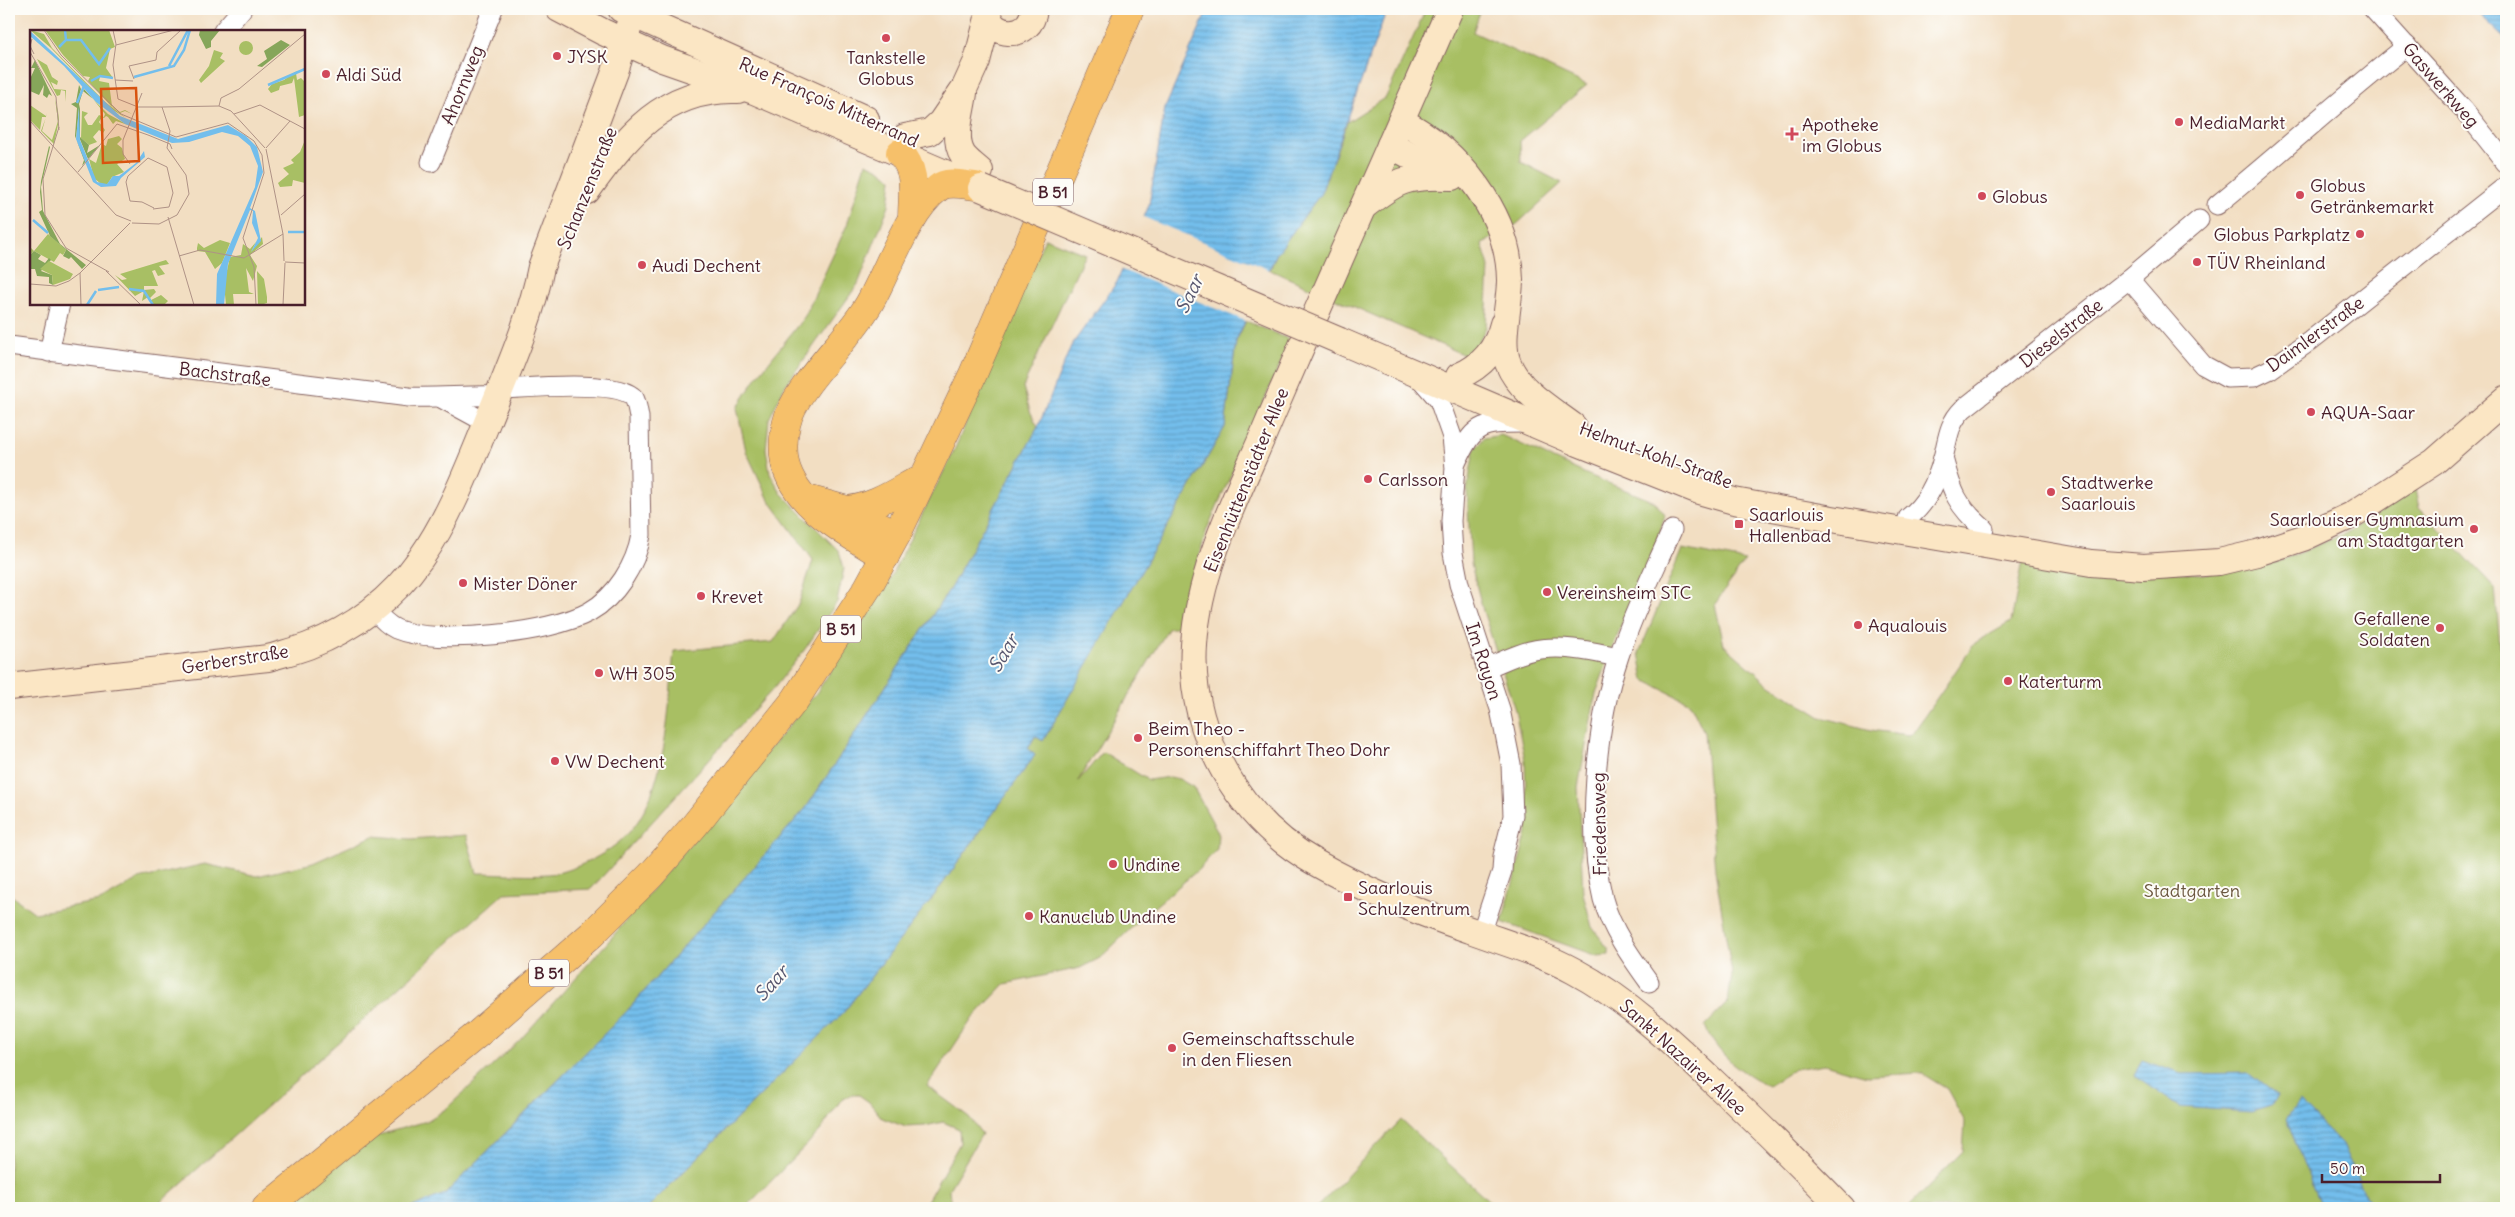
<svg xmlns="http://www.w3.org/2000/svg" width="2515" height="1217" viewBox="0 0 2515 1217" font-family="Delius,sans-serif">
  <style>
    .green { fill: #a8bf64; stroke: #796f48 }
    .water { fill: url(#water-rules); stroke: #5e6e8c }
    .pier { fill: #f2dec2 }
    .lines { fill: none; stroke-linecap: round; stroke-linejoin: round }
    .street-casing { stroke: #856260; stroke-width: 21 }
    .secondary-casing { stroke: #856260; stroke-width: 28 }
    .primary-casing { stroke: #856260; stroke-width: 29 }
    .street { stroke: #fff; stroke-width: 19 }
    .secondary { stroke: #fbe6c4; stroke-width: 26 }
    .primary { stroke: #f6c06b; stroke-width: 28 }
    .secondary-bridge-casing { stroke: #856260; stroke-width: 28; stroke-linecap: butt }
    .secondary-bridge { stroke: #fbe6c4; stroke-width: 26 }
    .poi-dot { fill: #d1495b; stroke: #fdfcf7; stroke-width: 2 }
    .labels { text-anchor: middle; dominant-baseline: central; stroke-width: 4; stroke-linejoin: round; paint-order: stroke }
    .shield { fill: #fdfcf7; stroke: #806168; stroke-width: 1 }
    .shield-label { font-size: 16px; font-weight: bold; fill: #4a1f2b }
    .poi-label { font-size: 18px; fill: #4a1f2b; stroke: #fdfcf7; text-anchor: start }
    .street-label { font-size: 18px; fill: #4a1f2b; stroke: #fdfcf7 }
    .park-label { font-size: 18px; fill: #6b573f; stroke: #fdfcf7 }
    .water-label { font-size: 19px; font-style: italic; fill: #58576f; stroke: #fdfcf7 }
    .inset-river { fill: none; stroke: #73beec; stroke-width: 2.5 }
    .inset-road { fill: none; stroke: #af9286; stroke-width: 1 }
    .view { fill: #d8530f; fill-opacity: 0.15; stroke: #d8530f; stroke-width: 2.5 }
    .inset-edge { fill: none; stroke: #4a1f2b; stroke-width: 2.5 }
  </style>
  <defs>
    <pattern id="water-rules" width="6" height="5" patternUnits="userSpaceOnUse" patternTransform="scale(1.25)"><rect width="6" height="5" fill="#73beec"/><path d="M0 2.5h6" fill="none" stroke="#609abf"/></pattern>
  </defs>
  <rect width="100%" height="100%" fill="#fdfcf7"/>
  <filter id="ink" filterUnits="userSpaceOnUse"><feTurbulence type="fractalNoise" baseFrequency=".02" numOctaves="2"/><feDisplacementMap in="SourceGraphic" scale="10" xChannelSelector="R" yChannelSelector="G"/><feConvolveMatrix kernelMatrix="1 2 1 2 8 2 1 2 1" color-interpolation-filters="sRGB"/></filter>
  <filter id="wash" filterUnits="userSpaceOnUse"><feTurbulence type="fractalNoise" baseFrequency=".0096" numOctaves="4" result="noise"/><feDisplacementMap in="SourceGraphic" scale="20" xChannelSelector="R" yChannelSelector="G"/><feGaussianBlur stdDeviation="1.12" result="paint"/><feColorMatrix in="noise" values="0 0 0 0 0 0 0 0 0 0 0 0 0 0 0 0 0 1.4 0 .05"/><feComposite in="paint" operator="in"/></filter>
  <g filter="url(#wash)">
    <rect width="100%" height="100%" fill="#f2dec2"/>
    <g class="green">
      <path d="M1426,9H1481L1473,32L1587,85L1520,141L1521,162L1562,183L1517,224L1482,244L1489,267L1486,327L1471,358L1270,270L1276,255L1321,193L1347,122L1386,97Z"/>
      <path d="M866,163L879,169L892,179L889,205L858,284L785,386L769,419L766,449L770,473L781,493L839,551L844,568L837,602L805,649L774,688L591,889L504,893L154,1208H9V896H12L35,913L100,901L139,879L205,864L257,876L313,863L373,836L411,839L466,835L477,873C497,873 544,877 561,872C589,864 622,846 638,821C667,777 669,702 674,651L773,642L799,603L813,560L769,500L746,451L737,408L757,377L805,316L847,225Z"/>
      <path d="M1045,238L1085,254L1023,387L1030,411L1038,427L951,587L806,808L627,1011L445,1194L410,1208H281L358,1141L427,1121L447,1108L519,1041L607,943L817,692L886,586L953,453Z"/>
      <path d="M1246,321L1291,340L1207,529L1185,605L1183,625L1168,629L1078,781L1103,752L1148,780L1170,777L1179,779L1193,787L1218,832L1217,849L1198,870L1147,913L1100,958L1080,968L1005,984L972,1019L927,1086L969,1117L982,1134L949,1189L951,1208H923L960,1143L959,1129L943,1122L925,1126L906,1127L882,1118L869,1102L859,1095H850L841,1100L820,1131L745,1208H647L843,1013L936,893L1035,755L1028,749L1035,736L1043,740L1225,427L1236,341Z"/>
      <path d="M1501,435L1586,474L1655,502L1665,515L1657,543L1631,599L1596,693L1578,787L1583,893L1592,927L1609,950V955L1597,956L1502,922L1527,833L1525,760L1515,710L1483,611L1471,564L1467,490L1474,450L1484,438Z"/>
      <path d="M2415,488L2419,508L2495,588L2500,646L2506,657V1208H1997L1993,1205L1988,1208H1907L1963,1151L1965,1122L1947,1089L1921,1073L1867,1076L1824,1064L1795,1069L1768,1086C1742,1073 1716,1054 1705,1026L1728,1002L1732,974L1715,870L1704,732L1690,703L1644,680L1639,653L1682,549L1745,561L1715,604L1724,645L1770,685L1821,717L1871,730L1909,735L1917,727L1975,643L2011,622L2023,561L2203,574L2275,563L2351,531Z"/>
      <path d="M1401,1120L1497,1208H1316Z"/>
    </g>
    <g class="water">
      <path d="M1208,9H1387L1321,193L1276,255L1236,341L1225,427L1043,741L1035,736L1028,749L1035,755L936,893L843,1013L647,1208H410L445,1194L627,1011L806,808L951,587L1038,427L1071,346L1117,282L1149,205L1165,108Z"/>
      <path d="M2473,9H2506V40Z"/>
      <path d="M2142,1060L2181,1074L2248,1073L2277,1096L2271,1106L2251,1112L2180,1107L2134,1076Z"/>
      <path d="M2299,1101L2342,1145L2372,1208H2321L2286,1119Z"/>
    </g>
    <path class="pier" d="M1141,216L1272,271L1248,322L1120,269Z"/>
  </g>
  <g filter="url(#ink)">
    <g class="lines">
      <g class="street-casing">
        <g id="street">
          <path d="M2373,9L2464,110L2506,163"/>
          <path d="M223,31L242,9"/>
          <path d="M431,162L493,9"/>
          <path d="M2217,205C2281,153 2342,97 2407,46"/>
          <path d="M2129,279L2203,365L2227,378L2254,377L2269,370L2310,341L2506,186"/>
          <path d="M9,346L409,397C439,398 468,395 498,396"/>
          <path d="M49,352L60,304"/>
          <path d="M1419,377L1439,400L1452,437L1455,467L1451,521L1453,553L1459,584L1500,709L1511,764L1513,816L1503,856L1502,871L1481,934"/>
          <path d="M441,398L487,423"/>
          <path d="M1943,458C1952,492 1957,506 1984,529"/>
          <path d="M1455,465C1474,424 1479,423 1523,423"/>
          <path d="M1908,518C1927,503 1937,482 1943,458C1948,439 1948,424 1963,409L2129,279L2199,220"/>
          <path d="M373,609C379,616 387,625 396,629C436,646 551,633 589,612C616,597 636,565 641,535L639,417C638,412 637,403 634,398C619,379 527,388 501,389"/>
          <path d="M1486,668C1501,662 1515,655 1530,651C1559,644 1590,651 1618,657"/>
          <path d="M1649,982C1631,957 1611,929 1603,899C1586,830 1596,723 1619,656C1633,613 1654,571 1672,530"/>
        </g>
      </g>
      <g class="secondary-casing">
        <g id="secondary">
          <path d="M559,9L603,32L662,59L754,91L973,185"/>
          <path d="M621,9L866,119"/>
          <path d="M987,9C988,40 1032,40 1034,9"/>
          <path d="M1450,9C1390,146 1329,282 1270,419C1240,491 1199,565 1194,645C1188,734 1240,820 1316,863C1365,891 1417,912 1470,930C1505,943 1541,953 1574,971C1628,1000 1672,1042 1717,1085C1760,1125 1801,1166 1842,1208"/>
          <path d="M964,93C962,110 952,139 963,155C967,161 975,166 980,171"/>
          <path d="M1401,121C1458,150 1509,213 1510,280C1510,303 1499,342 1508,363C1519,391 1549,408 1573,426"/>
          <path d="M905,137L930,132L941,122L965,87L977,61L988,18"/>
          <path d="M1390,145L1447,175"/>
          <path d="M587,191C626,137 664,87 738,90"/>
          <path d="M1363,207C1397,180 1407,175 1452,177"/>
          <path d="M1340,341L1578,443L1699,491L1734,501L1832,519L2091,563L2143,567L2219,562L2257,553L2303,538L2352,515L2434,462L2506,399"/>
          <path d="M1459,376C1483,366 1497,349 1503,324"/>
          <path d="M9,687L268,658C281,654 295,651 308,646C416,605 448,518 488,420C508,370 531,319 541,267L615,72L634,9"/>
        </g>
      </g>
      <g class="primary-casing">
        <g id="primary">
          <path d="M900,153C918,171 912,194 912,219"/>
          <path d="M811,500L847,510L897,534"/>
          <path d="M847,510C877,507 898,490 924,477"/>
          <path d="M885,557C850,534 796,508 785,463C782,448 784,430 789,415C804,378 848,340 869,304C889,269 907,212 938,188C948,180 964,185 975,186"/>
          <path d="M266,1208L479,1033L591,935L651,875L694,826L795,700L868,587L897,534L973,374L1130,9"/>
        </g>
      </g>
      <use href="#street" class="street"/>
      <use href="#secondary" class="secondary"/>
      <use href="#primary" class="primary"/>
      <g class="secondary-bridge-casing">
        <path id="secondary-bridge" d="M981,188L1340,341"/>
      </g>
      <use href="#secondary-bridge" class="secondary-bridge"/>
    </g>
  </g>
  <g class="poi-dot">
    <circle cx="886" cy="38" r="5"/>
    <circle cx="557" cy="56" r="5"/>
    <circle cx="326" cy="74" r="5"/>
    <circle cx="2179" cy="122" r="5"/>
    <path d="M1789.5 126.5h5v5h5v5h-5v5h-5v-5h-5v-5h5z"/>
    <circle cx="2300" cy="195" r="5"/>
    <circle cx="1982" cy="196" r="5"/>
    <circle cx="2360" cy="234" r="5"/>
    <circle cx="2197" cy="262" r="5"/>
    <circle cx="642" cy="265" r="5"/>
    <circle cx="2311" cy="412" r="5"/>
    <circle cx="1368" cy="479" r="5"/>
    <circle cx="2051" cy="492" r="5"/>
    <rect x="1734" y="519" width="10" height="10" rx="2.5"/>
    <circle cx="2474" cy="529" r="5"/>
    <circle cx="463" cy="583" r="5"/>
    <circle cx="1547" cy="592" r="5"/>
    <circle cx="701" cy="596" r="5"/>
    <circle cx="1858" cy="625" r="5"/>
    <circle cx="2440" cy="628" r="5"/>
    <circle cx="599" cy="673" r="5"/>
    <circle cx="2008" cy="681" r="5"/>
    <circle cx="1138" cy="738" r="5"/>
    <circle cx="555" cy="761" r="5"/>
    <circle cx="1113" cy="864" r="5"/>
    <rect x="1343" y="892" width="10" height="10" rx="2.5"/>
    <circle cx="1029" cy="916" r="5"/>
    <circle cx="1172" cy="1048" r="5"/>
  </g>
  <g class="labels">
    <g class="shield">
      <rect x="1033" y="178.5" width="40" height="27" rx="4"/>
      <rect x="821" y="615.5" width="40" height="27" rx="4"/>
      <rect x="529" y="959.5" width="40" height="27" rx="4"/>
    </g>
    <g class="shield-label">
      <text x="1053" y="192">B 51</text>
      <text x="841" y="629">B 51</text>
      <text x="549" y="973">B 51</text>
    </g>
    <g class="poi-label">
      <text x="567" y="56">JYSK</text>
      <text x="886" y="57" text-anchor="middle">Tankstelle<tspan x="886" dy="21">Globus</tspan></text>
      <text x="336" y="74">Aldi Süd</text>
      <text x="2189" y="122">MediaMarkt</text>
      <text x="1802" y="124">Apotheke<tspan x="1802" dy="21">im Globus</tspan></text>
      <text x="2310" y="185">Globus<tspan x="2310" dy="21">Getränkemarkt</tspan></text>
      <text x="1992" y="196">Globus</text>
      <text x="2350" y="234" text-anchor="end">Globus Parkplatz</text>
      <text x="2207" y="262">TÜV Rheinland</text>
      <text x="652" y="265">Audi Dechent</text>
      <text x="2321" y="412">AQUA-Saar</text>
      <text x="1378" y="479">Carlsson</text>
      <text x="2061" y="482">Stadtwerke<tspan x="2061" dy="21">Saarlouis</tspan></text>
      <text x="1749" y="514">Saarlouis<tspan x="1749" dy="21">Hallenbad</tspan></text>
      <text x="2464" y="519" text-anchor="end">Saarlouiser Gymnasium<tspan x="2464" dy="21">am Stadtgarten</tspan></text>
      <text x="473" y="583">Mister Döner</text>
      <text x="1557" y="592">Vereinsheim STC</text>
      <text x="711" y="596">Krevet</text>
      <text x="2430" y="618" text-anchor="end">Gefallene<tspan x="2430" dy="21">Soldaten</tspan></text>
      <text x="1868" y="625">Aqualouis</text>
      <text x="609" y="673">WH 305</text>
      <text x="2018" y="681">Katerturm</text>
      <text x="1148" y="728">Beim Theo -<tspan x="1148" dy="21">Personenschiffahrt Theo Dohr</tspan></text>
      <text x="565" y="761">VW Dechent</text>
      <text x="1123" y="864">Undine</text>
      <text x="1358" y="887">Saarlouis<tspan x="1358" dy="21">Schulzentrum</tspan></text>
      <text x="1039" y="916">Kanuclub Undine</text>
      <text x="1182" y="1038">Gemeinschaftsschule<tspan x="1182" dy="21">in den Fliesen</tspan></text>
    </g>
    <g class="street-label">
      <text transform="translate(462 85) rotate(-68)">Ahornweg</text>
      <text transform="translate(2441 85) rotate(49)">Gaswerkweg</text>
      <text transform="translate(829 102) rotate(24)">Rue François Mitterrand</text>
      <text transform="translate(587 188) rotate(-68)">Schanzenstraße</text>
      <text transform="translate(2061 333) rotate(-38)">Dieselstraße</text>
      <text transform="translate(2315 334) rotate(-36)">Daimlerstraße</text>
      <text transform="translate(225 374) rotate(7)">Bachstraße</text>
      <text transform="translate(1656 455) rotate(20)">Helmut-Kohl-Straße</text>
      <text transform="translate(1246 480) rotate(-68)">Eisenhüttenstädter Allee</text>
      <text transform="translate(235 659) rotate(-9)">Gerberstraße</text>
      <text transform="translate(1484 661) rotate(72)">Im Rayon</text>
      <text transform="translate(1599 824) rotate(-91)">Friedensweg</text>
      <text transform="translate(1683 1057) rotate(42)">Sankt Nazairer Allee</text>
    </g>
    <g class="park-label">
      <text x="2192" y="890">Stadtgarten</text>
    </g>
    <g class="water-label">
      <text transform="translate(1189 294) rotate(-64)">Saar</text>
      <text transform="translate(1003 653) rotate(-59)">Saar</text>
      <text transform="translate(771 983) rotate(-48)">Saar</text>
    </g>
  </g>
  <g transform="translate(30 30)">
    <rect width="275" height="275" fill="#f2dec2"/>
    <path d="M0,0L14,4L22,18L75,72L96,88L78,77L21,18ZM15,0H79L85,17L80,19L76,38L83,48L70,47L69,51L79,53L82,76L90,82L95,80L102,84L95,81L90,83L81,76L58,51L60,47L53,46L33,25ZM209 18a7 7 0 1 1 14 0a7 7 0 1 1-14 0ZM184,20L193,23L190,28L195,31L171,53L169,50L179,36ZM7,29L17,35L22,47L28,51L27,55L21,52L24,59L36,60L35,72V61L31,60L30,65L27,66ZM269,41L266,43L267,50L271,48L275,52V85L269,87L264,48L262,53L250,56L249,60L241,63L238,59L242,54L254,50L265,42ZM25,69L28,81L29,90L24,114L11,101L16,87H12L10,100L0,90V75L16,86L17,83L12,101L22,110L28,91ZM63,69L78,84L98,95L86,91L83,94L78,87L76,86L74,88L72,87L69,92L75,100L73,103L69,100L63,107L67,112L59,115L51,108L52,81L58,83L54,87L58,95H62L69,85L74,87L75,84ZM89,106L92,109L87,114L92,118L95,129L87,134L94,142L82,147L77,155L71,154L64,148L59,129L66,133L72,114L76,116L78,109ZM275,110V153L263,150L262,156L250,157L248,153L259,144L253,138L264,133L261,130L270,122ZM18,204L36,220L33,225L30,223L24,232L4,221L0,225V217L4,221ZM232,207L233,214L220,225L227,236L223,251L216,238L219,262L224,264H203L204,275H196L194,254L200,227L211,225L213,214L220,219L226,212L221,222ZM190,210L200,213L192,233L185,239L175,222L167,221V218L168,213L174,218ZM136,230L139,234L129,236L135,244L128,246L125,240L122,241L128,256H114V260L124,259L126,262L120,268L121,270L131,265L138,271L134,275H124L118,267L112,271L114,261L105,266L85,245L92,250L97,249L90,244ZM227,241L234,249L237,267V273L231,275H228Z" fill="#a8bf64"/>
    <path d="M170,0H190L181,11V17L176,19L169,5ZM251,10L260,15L232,37L227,36L237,29L234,21ZM5,30L22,66L19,64L17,68L13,65L14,55L9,65L0,61V49L5,38H1ZM49,55L51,59L47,74L54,59L63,69L53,61L49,74L50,79V107L59,115L57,123L70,115L58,129L49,107V78L46,109L56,131L52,136L54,130L45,106L47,78L41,74L46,72ZM19,116L20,117L11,157L13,181L30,214L56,235L52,239L41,227L39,229L33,226L36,220L20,206L9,182L12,180L10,162L11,151ZM4,221L11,225L8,229L15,233L19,228L21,230L11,241L22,245L23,255L19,253V247L7,246L5,239H0V225Z" fill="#86a65a"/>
    <path d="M19,231L43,244L40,249L23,255L22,245L10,239Z" fill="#a8bf64"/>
    <path d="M0,1L90,86L148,109L198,95L216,106L227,117L233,142L220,178L225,181L231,211L221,222L228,208L222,193L223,181L220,180L198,234L194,275H186L187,244L225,157L228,136L220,116L208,106L192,102L159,112L142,113L95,94L66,72L34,36L0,6ZM49,77L50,110L67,152L77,154L83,146H89L106,133L114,121L115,127L91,148L86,156L71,157L63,152L46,109Z" fill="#73beec"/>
    <path class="inset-river" d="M36,10H51L69,34L80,18M29,17L36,10L35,0M139,36L158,0M104,47L144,36L154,20L160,0M61,51L70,46L83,48M238,55L275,39M47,73L54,56M3,190L18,203M258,202H275M99,259L114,261L123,275M68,260L89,257M57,275L66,261"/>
    <path class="inset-road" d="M14,0L31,25L91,84L146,107L198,93L224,111L232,125L234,143L213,208L224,237M83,0L86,14L83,35L88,69L108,77H132M2,9L0,16L4,24M86,15L144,0M0,22L26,67L29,100M104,49L99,36L126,30L127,22L151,0M85,50L103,51M189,76L201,81L235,118M204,84L230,75L275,99M0,91L86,185L101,191M29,97L13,149L15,185L36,218L79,242M236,118L260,91M236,119L253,204M100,134L93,124V110L112,63M48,142L87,94L118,105L140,114L142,119M123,179L139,177L143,163L137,137L118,128L98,146L96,152L100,171L112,172L124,178M251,185L275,164M138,187L164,275M102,193L129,194L147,185L159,164L156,145L137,118L140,101L132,77L189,76L191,68L209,59L275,4M149,226L170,220L214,228L253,204L254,231M255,232L275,233M224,237L226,275M76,241L111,275M50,243L51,275M0,254L26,256L39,251L50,243L100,193M253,275L255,233"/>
    <path class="view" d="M106,58L109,131L73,133L71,59Z"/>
    <rect width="275" height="275" class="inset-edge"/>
  </g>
  <rect width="2515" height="1217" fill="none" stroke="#fdfcf7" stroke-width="30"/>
  <path d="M2322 1174v8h118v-8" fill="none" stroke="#4a1f2b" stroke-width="2.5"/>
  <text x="2330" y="1174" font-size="15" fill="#4a1f2b" stroke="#fdfcf7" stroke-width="4" paint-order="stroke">50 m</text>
</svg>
